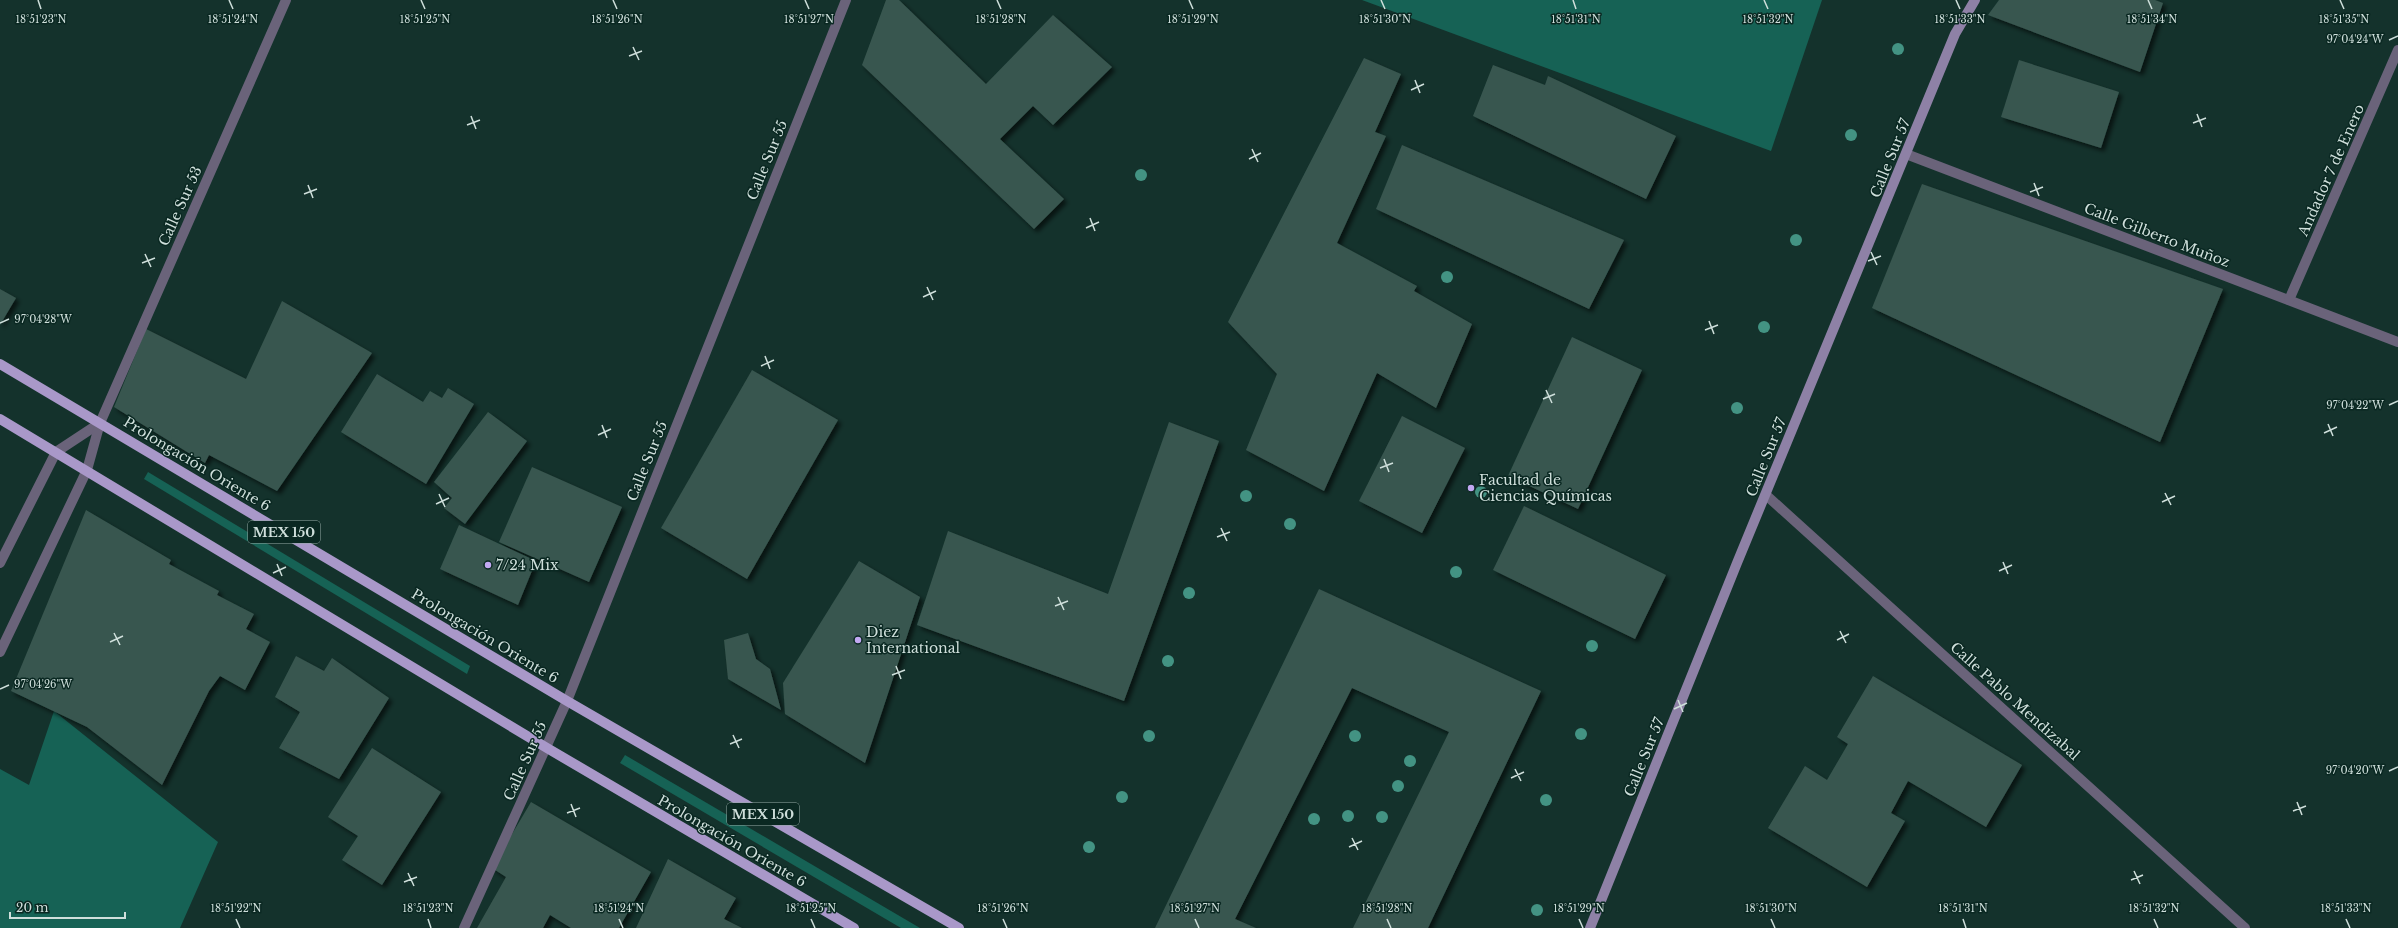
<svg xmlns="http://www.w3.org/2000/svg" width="2398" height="928" viewBox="0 0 2398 928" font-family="'Libre Baskerville',serif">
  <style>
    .green { fill: #166255 }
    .building { fill: #38564f; filter: url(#shadow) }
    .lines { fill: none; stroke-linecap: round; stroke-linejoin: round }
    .minor { stroke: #6a637a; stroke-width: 10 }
    .tertiary { stroke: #6a637a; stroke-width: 10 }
    .secondary { stroke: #8e81a6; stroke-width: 10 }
    .primary { stroke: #a998c9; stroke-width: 10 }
    .tree { fill: #439383 }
    .ticks { fill: none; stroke: #cfdfdb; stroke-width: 1.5 }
    .poi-dot { fill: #c2a8f2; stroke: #0a2822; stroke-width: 1.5 }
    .labels { text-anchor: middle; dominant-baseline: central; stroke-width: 3; stroke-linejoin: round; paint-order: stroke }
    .shield { fill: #0a2822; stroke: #94a8a4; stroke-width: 1 }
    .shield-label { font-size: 13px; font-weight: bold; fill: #cfdfdb }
    .street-label { font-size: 14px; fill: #cfdfdb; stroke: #0a2822 }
    .poi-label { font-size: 14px; fill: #cfdfdb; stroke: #0a2822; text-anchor: start }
    .ticks-label { font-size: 10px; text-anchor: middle; fill: #cfdfdb; stroke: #0a2822; stroke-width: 3; stroke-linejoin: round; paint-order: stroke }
  </style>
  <defs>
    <filter id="shadow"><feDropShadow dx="3.5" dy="3.5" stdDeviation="2" flood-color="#0009"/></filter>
  </defs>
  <rect width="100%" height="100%" fill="#14322c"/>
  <g class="green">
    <path d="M1362,0H1822L1771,151Z"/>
    <path d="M148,472L470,666L467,674L144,479Z"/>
    <path d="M54,711L218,842L180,928H0V769L29,785Z"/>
    <path d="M625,755L920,928H901L620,763Z"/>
  </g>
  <g class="building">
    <path d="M886,0H899L986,84L1053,15L1112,67L1053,125L1033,106L1000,139L1064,199L1034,229L862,65Z"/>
    <path d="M1999,0H2155L2163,3L2140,72L1988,15Z"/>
    <path d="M1364,58L1401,74L1375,132L1386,136L1337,243L1417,286L1414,291L1472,324L1436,408L1377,373L1324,491L1246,450L1277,374L1228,322Z"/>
    <path d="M2019,60L2119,92L2101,148L2001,117Z"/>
    <path d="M1493,65L1545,85L1548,76L1676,136L1646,199L1473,116Z"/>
    <path d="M1402,145L1624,240L1589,309L1376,209Z"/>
    <path d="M1922,184L2223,289L2160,442L1872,308Z"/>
    <path d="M0,289L16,298L0,325Z"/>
    <path d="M282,301L372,353L277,491L209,455L205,463L114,407L146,329L246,379Z"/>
    <path d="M1572,337L1642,370L1578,509L1508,476Z"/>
    <path d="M752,370L838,420L747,579L661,528Z"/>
    <path d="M377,374L423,402L430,391L442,398L448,388L474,404L426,484L341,432Z"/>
    <path d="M488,412L527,441L465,524L444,508L452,498L434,482Z"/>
    <path d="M1402,416L1465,448L1422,533L1359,501Z"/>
    <path d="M1169,422L1219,441L1124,701L917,625L948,531L1108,594Z"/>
    <path d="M532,467L622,507L589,582L499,542Z"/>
    <path d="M1524,506L1666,575L1635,639L1493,570Z"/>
    <path d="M86,510L171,560L169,564L219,591L217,595L254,614L246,629L270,642L245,690L220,676L209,691L162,785L87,727L11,691Z"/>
    <path d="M459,525L536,561L518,605L440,569Z"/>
    <path d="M859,561L920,597L865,763L785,714L783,683Z"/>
    <path d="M1319,589L1541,691L1428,928H1353L1449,732L1352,688L1235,919L1256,928H1155Z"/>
    <path d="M748,633L756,659L770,669L781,710L728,679L724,640Z"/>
    <path d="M296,656L324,671L332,658L389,698L339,779L279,748L300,712L275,697Z"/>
    <path d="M1873,676L2022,765L1986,827L1908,781L1891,813L1905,821L1867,887L1768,828L1805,766L1827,780L1848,744L1837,737Z"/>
    <path d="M372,748L441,792L382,885L342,860L358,836L328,817Z"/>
    <path d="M531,802L651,872L619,928H571L550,915L543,928H477L506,877L492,868Z"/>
    <path d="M668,859L736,898L724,919L742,928H636Z"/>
  </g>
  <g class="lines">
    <g class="minor">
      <path d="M1906,154L2398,342"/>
      <path d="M2289,300L2398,50"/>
      <path d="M100,423L286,0"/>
      <path d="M1766,495L2245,928"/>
      <path d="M464,928L567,701L846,0"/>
    </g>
    <g class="tertiary">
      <path d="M0,563L56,452L100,423"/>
      <path d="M0,652L87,470L100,423"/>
    </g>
    <path class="secondary" d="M1590,928L1737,563L1955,34L1975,0"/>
    <g class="primary">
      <path d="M0,364L567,701L959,928"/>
      <path d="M0,419L547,748L854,928"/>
    </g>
  </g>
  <g class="tree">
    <circle cx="1898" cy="49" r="6"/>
    <circle cx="1851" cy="135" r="6"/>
    <circle cx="1141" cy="175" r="6"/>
    <circle cx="1796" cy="240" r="6"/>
    <circle cx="1447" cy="277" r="6"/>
    <circle cx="1764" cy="327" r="6"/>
    <circle cx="1737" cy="408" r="6"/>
    <circle cx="1481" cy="492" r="6"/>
    <circle cx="1246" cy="496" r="6"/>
    <circle cx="1290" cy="524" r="6"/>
    <circle cx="1456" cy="572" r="6"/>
    <circle cx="1189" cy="593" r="6"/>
    <circle cx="1592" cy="646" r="6"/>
    <circle cx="1168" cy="661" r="6"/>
    <circle cx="1581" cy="734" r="6"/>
    <circle cx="1149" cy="736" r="6"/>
    <circle cx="1355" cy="736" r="6"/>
    <circle cx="1410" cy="761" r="6"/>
    <circle cx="1398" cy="786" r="6"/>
    <circle cx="1122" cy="797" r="6"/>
    <circle cx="1546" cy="800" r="6"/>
    <circle cx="1348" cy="816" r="6"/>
    <circle cx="1382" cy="817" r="6"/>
    <circle cx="1314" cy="819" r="6"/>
    <circle cx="1089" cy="847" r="6"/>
    <circle cx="1537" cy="910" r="6"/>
  </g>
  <path class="ticks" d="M38,0L41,9M229,0L233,9M421,0L425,9M613,0L617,9M805,0L809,9M997,0L1001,9M1189,0L1193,9M1381,0L1385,9M1573,0L1576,9M1764,0L1768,9M1956,0L1960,9M2148,0L2152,9M2340,0L2344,9M2389,40L2398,36M633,47L639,60M629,56L642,51M1415,80L1420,93M1411,90L1424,84M2197,114L2202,127M471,116L476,129M2193,123L2206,118M467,125L480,120M1252,149L1258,162M1249,159L1261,153M2034,183L2039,196M308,185L313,198M2030,192L2043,187M304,194L317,189M1090,218L1095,231M1086,228L1099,222M1871,252L1877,265M145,254L151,267M1868,261L1881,256M142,263L155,258M927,287L933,300M923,297L936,291M1709,321L1714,334M0,323L9,319M1705,330L1718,325M765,356L770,369M761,366L774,360M1546,390L1552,403M1543,399L1555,394M2389,405L2398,401M2328,424L2333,436M602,425L607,438M2324,433L2337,427M598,435L611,429M1384,459L1389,472M1380,468L1393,463M2165,493L2171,505M439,494L445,507M2162,502L2175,496M436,504L449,498M1221,528L1227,541M1217,537L1230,532M2003,562L2008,574M277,564L282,576M1999,571L2012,565M273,573L286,567M1058,597L1064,610M1055,606L1068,601M1840,631L1846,643M114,633L120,645M1837,640L1849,634M110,642L123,636M896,666L901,679M892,675L905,670M0,689L9,685M1678,700L1683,712M1674,709L1687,703M733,735L739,748M730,744L742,739M1515,769L1521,781M2389,771L2398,767M1511,778L1524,772M2297,802L2302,815M571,804L576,817M2293,811L2306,806M567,813L580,808M1352,838L1358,850M1349,847L1362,841M2134,871L2140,884M408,873L414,886M2131,880L2143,875M404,882L417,877M236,919L240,928M428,919L431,928M619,919L623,928M811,919L815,928M1003,919L1007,928M1195,919L1199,928M1387,919L1391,928M1579,919L1583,928M1771,919L1775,928M1963,919L1966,928M2154,919L2158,928M2346,919L2350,928"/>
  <g class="poi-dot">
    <circle cx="1471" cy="488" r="4"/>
    <circle cx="488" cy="565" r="4"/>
    <circle cx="858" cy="640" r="4"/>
  </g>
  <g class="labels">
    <g class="shield">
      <rect x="248" y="521" width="72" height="22" rx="3"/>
      <rect x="727" y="803" width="72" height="22" rx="3"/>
    </g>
    <g class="shield-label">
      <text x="284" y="532">MEX 150</text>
      <text x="763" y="814">MEX 150</text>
    </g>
    <g class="street-label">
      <text transform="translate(1890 158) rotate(-68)">Calle Sur 57</text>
      <text transform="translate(767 160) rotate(-68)">Calle Sur 55</text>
      <text transform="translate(2331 170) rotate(-66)">Andador 7 de Enero</text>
      <text transform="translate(180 206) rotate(-66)">Calle Sur 53</text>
      <text transform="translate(2157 235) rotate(21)">Calle Gilberto Muñoz</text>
      <text transform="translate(1766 457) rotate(-68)">Calle Sur 57</text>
      <text transform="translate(647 461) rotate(-68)">Calle Sur 55</text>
      <text transform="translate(197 464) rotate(31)">Prolongación Oriente 6</text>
      <text transform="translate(485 636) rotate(31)">Prolongación Oriente 6</text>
      <text transform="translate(2015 701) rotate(42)">Calle Pablo Mendizabal</text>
      <text transform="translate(1644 757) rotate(-68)">Calle Sur 57</text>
      <text transform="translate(525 761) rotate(-66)">Calle Sur 55</text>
      <text transform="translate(732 841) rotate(30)">Prolongación Oriente 6</text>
    </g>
    <g class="poi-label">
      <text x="1479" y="480">Facultad de<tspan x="1479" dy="16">Ciencias Químicas</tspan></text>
      <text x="496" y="565">7/24 Mix</text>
      <text x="866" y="632">Diez<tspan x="866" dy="16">International</tspan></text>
    </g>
  </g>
  <g class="ticks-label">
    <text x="41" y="23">18°51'23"N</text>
    <text x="233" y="23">18°51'24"N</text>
    <text x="425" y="23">18°51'25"N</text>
    <text x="617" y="23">18°51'26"N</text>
    <text x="809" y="23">18°51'27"N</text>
    <text x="1001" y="23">18°51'28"N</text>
    <text x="1193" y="23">18°51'29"N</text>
    <text x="1385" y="23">18°51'30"N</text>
    <text x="1576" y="23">18°51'31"N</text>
    <text x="1768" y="23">18°51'32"N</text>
    <text x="1960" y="23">18°51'33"N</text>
    <text x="2152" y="23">18°51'34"N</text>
    <text x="2344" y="23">18°51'35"N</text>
    <text x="2355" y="43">97°04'24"W</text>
    <text x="43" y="323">97°04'28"W</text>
    <text x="2355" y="409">97°04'22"W</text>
    <text x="43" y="688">97°04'26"W</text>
    <text x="2355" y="774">97°04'20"W</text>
    <text x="236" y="912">18°51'22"N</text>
    <text x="428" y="912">18°51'23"N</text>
    <text x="619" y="912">18°51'24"N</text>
    <text x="811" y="912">18°51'25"N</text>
    <text x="1003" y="912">18°51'26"N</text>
    <text x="1195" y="912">18°51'27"N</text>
    <text x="1387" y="912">18°51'28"N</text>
    <text x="1579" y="912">18°51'29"N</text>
    <text x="1771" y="912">18°51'30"N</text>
    <text x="1963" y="912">18°51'31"N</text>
    <text x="2154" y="912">18°51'32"N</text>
    <text x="2346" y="912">18°51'33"N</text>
  </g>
  <path d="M10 912v6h115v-6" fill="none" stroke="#cfdfdb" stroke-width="2"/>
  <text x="16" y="912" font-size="12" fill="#cfdfdb" stroke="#0a2822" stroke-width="3" paint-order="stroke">20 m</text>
</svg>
